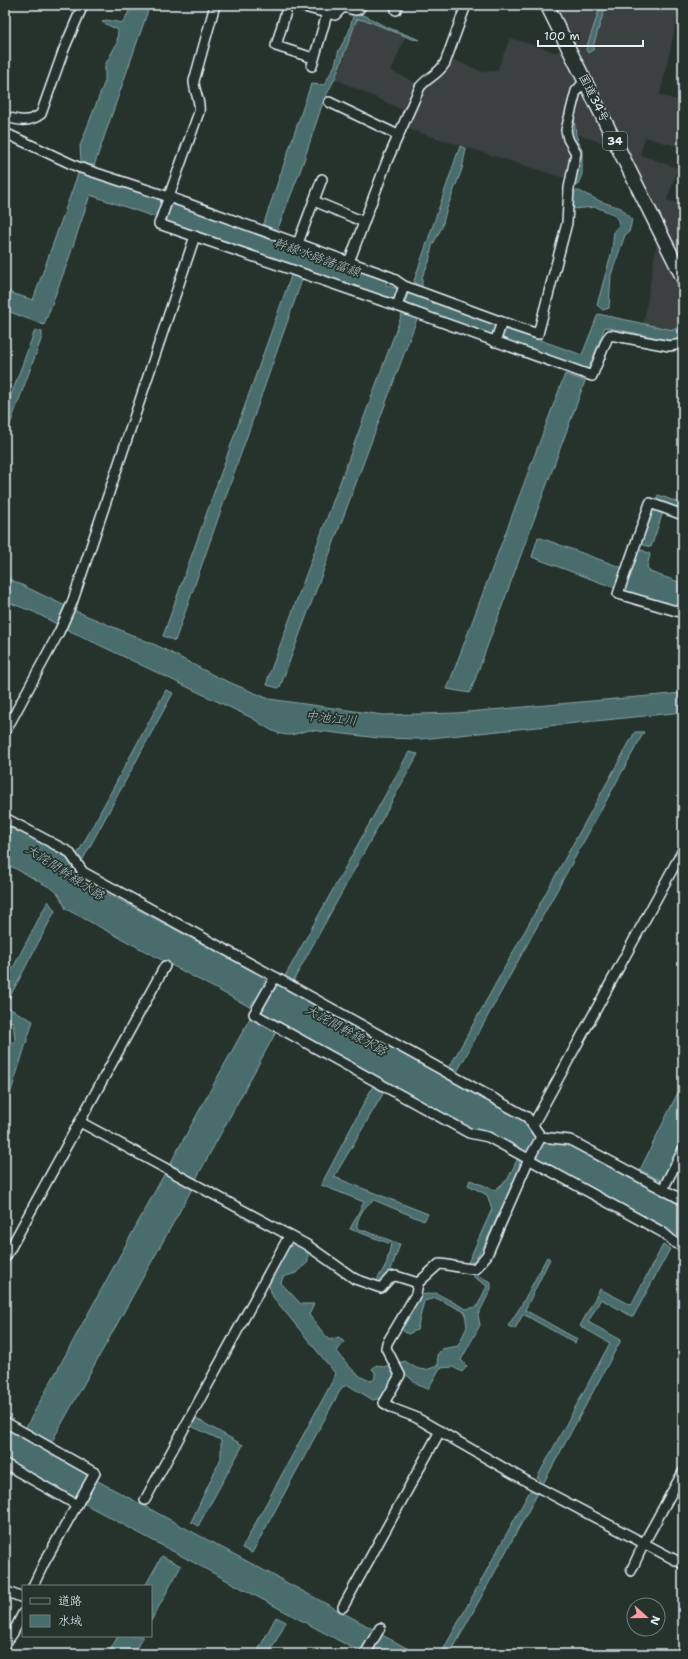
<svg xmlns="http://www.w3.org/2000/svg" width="688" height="1659" viewBox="0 0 688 1659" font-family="'Shantell Sans','Klee One',sans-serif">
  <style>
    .built { fill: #3a4140 }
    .water { fill: #486d6d; stroke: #88a2a5 }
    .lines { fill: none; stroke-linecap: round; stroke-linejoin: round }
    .minor-casing { stroke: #e8f1f8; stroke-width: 12 }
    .highway-casing { stroke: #e8f1f8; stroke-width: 16 }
    .minor { stroke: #26332d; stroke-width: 9 }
    .highway { stroke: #26332d; stroke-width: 13 }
    .labels { text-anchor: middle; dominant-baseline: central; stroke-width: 3.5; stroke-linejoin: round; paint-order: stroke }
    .shield { fill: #26332d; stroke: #aeb8bb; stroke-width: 1 }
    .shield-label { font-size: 11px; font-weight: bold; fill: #e8f1f8 }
    .street-label { font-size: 12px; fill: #e8f1f8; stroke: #26332d }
    .water-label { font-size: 13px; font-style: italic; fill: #a8bcc0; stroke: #26332d }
  </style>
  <rect width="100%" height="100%" fill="#26332d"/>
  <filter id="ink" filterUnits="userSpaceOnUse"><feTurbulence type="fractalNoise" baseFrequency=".025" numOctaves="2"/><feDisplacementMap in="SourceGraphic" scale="8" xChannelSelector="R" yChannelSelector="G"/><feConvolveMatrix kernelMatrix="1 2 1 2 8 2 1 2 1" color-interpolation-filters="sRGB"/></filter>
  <g filter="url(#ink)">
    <g class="built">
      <path d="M552,5H680L660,95L683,102V148L645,137L640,155L678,168L667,200L683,205L682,262Z"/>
      <path d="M357,16L406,35L391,71L425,87L444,73L450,58L483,72L497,71L510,38L556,52L562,49L610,145L564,130L574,154L568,179L408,129L414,115L333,78Z"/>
      <path d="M657,241L683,293V327L672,332L643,326Z"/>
    </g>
    <g class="water">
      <path d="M132,5H150L94,166L81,162L80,146L105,81V65L117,43L118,30L102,22L106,20L123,23Z"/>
      <path d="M601,5H606L594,43V49L588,53L586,49Z"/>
      <path d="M346,11L366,16L384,26L420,40L412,39L368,21L357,19L335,78L323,102L302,166L277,231L263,226L311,84L324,85L335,65L339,50L349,32L353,16L345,13Z"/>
      <path d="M581,91L574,117L576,135L582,150V174L578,185H574L573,181L570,126L579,92Z"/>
      <path d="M460,146L466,149L462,169L446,211L442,227L432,246L429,262L422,277V287L418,288L414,281Z"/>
      <path d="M79,171L161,200L160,204L170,208L173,204L387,280L386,285L398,289L394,301L166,221L168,216L157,212L155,217L90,195L67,264L44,325L5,310V291L33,300Z"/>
      <path d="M573,191H579L602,202L621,208L632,220L629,232L625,235L611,275L609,308L603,310L597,305L612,251L614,231L619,225L618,220L613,214L596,207L573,209Z"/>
      <path d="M292,273L303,277L175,641L163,636Z"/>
      <path d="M409,292L496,324L495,328L497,329L495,333H493L491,337L404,304Z"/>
      <path d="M402,314L417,319L280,687L278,688L267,685L268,678Z"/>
      <path d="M598,314L673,330L683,325V336L673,341L605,327L588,370L502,340L503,337L501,336L506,328L582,355Z"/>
      <path d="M35,330L42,332V337L5,438V412Z"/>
      <path d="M565,374L585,381L470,693L447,689Z"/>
      <path d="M658,495L683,504V511L655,501Z"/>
      <path d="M654,508L663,512L651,547L643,545L641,543Z"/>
      <path d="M538,537L623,568L615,588L532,557Z"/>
      <path d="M642,550L650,554L647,567L650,572L679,582L683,581V609L624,592L638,551Z"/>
      <path d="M5,577L78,612L158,646L217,677L269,699L383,715L456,713L683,693V712L421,739L379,738L310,730C303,731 295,735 289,735C275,735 263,725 252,718L68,630L34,612L5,601Z"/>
      <path d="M166,690L173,693L82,861L77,855Z"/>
      <path d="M635,732H644L457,1072L449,1068Z"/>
      <path d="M409,752L418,754L292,983L284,978Z"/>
      <path d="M5,825L18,832L20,830L69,859L73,869L84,881L266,978L263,984L273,991L277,984L523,1117L536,1133L534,1137L543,1142L544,1141L567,1144L683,1207V1244L669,1229L536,1158L537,1154L528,1148L524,1151L488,1132L473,1130L262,1012L265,1007L254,1000L250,1007L66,909L59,895L53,889L5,863Z"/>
      <path d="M48,901L55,911L5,1006L33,1021L8,1101L5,1099V1054L15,1040L13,1022L5,1021V983Z"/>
      <path d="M250,1018L276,1032L196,1179L170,1164Z"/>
      <path d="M683,1082V1137L662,1181L640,1170Z"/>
      <path d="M373,1086L384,1092L334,1177L428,1214L424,1221L374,1200C365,1204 356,1219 357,1228L400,1244L389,1275L380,1285L375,1283L386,1265L391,1244L350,1229L364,1202L321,1185Z"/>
      <path d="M518,1158L520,1160L518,1172L484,1246L471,1266L474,1274L491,1282V1289L478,1315L480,1325L461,1360L467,1366L462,1372L453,1367L440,1368L428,1389L418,1385L402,1371L382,1398L373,1400L348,1385L342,1387L252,1553L242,1548L332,1382L335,1373L273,1297L268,1283L287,1248L295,1244L308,1251V1262L296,1273L283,1277L281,1283L301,1304H314L309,1315L329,1340L339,1337L344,1342L337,1351C345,1362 358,1379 372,1381L375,1378V1372L372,1369L376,1365L383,1367L405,1361C418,1370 424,1373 438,1365L437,1355L442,1349L458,1346L467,1327L465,1312L436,1298L424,1301L417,1330L408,1334L400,1329L420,1295L436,1293L466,1309L477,1307L487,1286L474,1277L467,1265L492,1209L487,1195L468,1185L470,1180L495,1190L508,1179Z"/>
      <path d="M165,1173L192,1189L51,1443L25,1429Z"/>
      <path d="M663,1245L670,1249L633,1317L601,1299L588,1322L621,1340L544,1482L537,1478L610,1343L580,1326L600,1289L631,1305Z"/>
      <path d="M547,1257L550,1259L525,1310L577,1339L575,1343L523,1314L515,1329L508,1326L521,1306Z"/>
      <path d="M195,1418L243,1445L198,1526L191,1522L221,1458V1440L191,1426Z"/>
      <path d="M5,1426L66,1463L85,1473L88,1477L83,1485L91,1489L96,1480L373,1629L367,1639L377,1644L382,1635L418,1654H372L375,1648L365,1643L360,1652L83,1503L88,1493L80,1489L75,1498L5,1458Z"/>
      <path d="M531,1489L538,1493L450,1654L442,1652Z"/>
      <path d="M162,1556L181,1566L151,1621V1586H145Z"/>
      <path d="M276,1617L286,1622L269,1654H256Z"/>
      <path d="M118,1636H143L133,1654H108Z"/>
    </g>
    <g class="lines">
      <g class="minor-casing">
        <g id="minor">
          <path d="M215,5L194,81C194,92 201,101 199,112L159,224L397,306"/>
          <path d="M290,5L287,8L276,46L313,58"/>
          <path d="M296,5L335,15L343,7L356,10L359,9L361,5"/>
          <path d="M396,10L398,5"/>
          <path d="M312,66L327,14"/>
          <path d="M329,102L398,135"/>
          <path d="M5,116C18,121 29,123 41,114L64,49L83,5"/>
          <path d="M5,133L78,167L169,197L391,277L404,286L502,322L538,334L567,223L569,188L576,153L568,139L566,130L576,91L585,81"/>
          <path d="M314,201L364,222"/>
          <path d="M298,243L322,179"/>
          <path d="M349,262L387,161L420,87C428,77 438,75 445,63L466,5"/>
          <path d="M404,286L397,306L592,376L607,339L610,335L669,346L683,344"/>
          <path d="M495,342L502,322"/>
          <path d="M683,515L650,503L618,594L683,613"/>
          <path d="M5,732L59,632L72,603L195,236"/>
          <path d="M5,818L69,852L83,872L275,977L254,1014L469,1133L488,1137L662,1232L674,1242L683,1247"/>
          <path d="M275,977L527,1117L541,1137L570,1140L683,1200"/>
          <path d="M80,1122L307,1245L355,1279L381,1288L391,1277L396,1276L418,1283"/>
          <path d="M533,1125L683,850"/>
          <path d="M541,1137L529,1159L487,1255L475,1269C462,1269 452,1265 439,1264L418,1283L416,1294L387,1343L386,1348L400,1375L384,1403L394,1409L415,1417L528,1482L683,1564"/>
          <path d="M663,1189L683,1150"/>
          <path d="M5,1258L165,966"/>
          <path d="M5,1422L95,1473L44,1563L33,1586"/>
          <path d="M5,1464L77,1505"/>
          <path d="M145,1500L289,1236"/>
          <path d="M631,1571L644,1543L683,1472"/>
          <path d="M5,1591L23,1598"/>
          <path d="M343,1607L440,1431"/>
          <path d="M5,1644L13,1633L23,1613"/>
          <path d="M365,1654L380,1628"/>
        </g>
      </g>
      <g class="highway-casing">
        <path id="highway" d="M547,5L683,278"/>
      </g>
      <use href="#minor" class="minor"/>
      <use href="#highway" class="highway"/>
    </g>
  </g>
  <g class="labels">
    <rect class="shield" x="603" y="132" width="24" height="18" rx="3"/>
    <g class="shield-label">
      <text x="615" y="141">34</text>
    </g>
    <g class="street-label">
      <text transform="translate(594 98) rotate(63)">国道34号</text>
    </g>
    <g class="water-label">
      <text transform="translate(317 257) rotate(20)">幹線水路諸富線</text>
      <text transform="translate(331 718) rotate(6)">中池江川</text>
      <text transform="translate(65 872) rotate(33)">大詫間幹線水路</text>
      <text transform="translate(346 1030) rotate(29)">大詫間幹線水路</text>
    </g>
  </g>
  <rect width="688" height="1659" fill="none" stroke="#26332d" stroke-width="20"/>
  <rect x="10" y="10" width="668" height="1639" fill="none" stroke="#e8f1f8" stroke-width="1.5" filter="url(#ink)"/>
  <rect x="22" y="1585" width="130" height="52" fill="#26332d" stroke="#747f7e"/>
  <rect x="30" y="1598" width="20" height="6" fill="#26332d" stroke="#747f7e"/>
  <text x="58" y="1605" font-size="12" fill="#e8f1f8">道路</text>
  <rect x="30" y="1615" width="20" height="12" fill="#486d6d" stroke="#747f7e"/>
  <text x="58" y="1625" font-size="12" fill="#e8f1f8">水域</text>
  <g transform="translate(646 1617) rotate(111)"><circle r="19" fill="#26332d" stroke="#747f7e"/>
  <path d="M0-3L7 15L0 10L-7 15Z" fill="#ff9aa2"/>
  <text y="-6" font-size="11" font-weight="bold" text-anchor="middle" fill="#e8f1f8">N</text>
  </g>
  <path d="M538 40v6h105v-6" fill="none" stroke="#e8f1f8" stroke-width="2"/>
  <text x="544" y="40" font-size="12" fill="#e8f1f8" stroke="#26332d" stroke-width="3" paint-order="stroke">100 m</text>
</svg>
